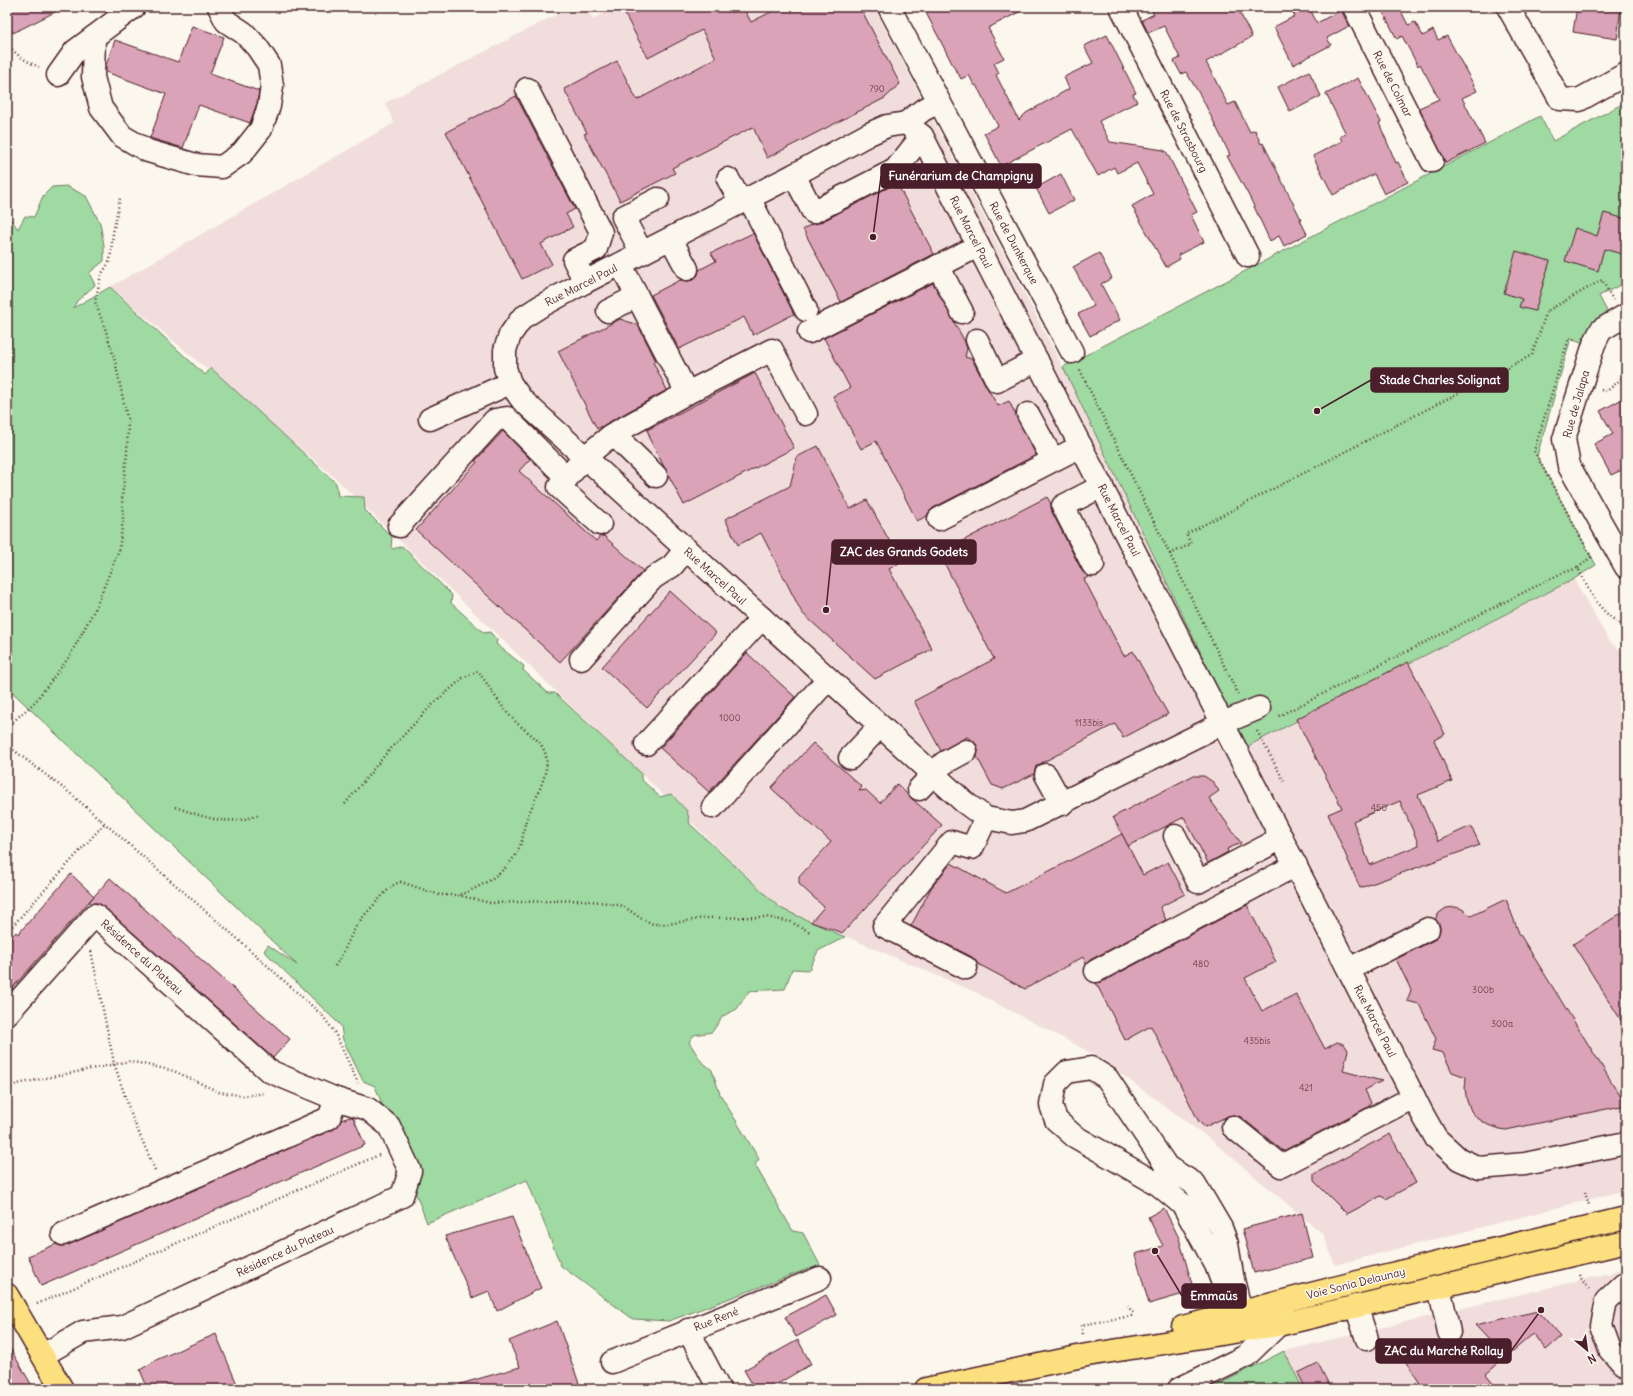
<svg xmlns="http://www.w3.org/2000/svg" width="1633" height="1396" viewBox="0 0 1633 1396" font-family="Delius,sans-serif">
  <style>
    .built { fill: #f1dedc }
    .green { fill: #9edaa1; stroke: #747c66 }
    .building { fill: #daa3b7; stroke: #4a1f2b; fill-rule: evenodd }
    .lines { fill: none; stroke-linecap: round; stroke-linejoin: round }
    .minor-casing { stroke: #4a1f2b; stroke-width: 25 }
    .major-casing { stroke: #4a1f2b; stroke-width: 25 }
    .path { stroke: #4a1f2b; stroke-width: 2.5; stroke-dasharray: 1 3; stroke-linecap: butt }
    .minor { stroke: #fbf7ec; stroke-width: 22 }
    .major { stroke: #fce080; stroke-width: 22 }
    .labels { text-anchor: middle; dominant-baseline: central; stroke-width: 3; stroke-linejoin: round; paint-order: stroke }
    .number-label { font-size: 9px; fill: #6e404e }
    .street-label { font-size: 11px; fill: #4a1f2b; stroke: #fbf7ec }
    .leader { fill: none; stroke: #4a1f2b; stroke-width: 1.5 }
    .callout-dot { fill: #4a1f2b; stroke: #fbf7ec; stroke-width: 1.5 }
    .callout { fill: #4a1f2b; stroke: #4a1f2b; stroke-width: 1.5 }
    .callout-label { font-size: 12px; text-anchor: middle; font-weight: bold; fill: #fff }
  </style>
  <rect width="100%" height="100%" fill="#fbf7ec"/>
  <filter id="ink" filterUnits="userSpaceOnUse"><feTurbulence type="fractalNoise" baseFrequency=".025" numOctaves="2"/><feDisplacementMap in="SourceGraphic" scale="8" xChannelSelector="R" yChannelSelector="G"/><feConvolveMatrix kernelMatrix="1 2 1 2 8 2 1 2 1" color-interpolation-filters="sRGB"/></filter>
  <g filter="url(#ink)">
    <g class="built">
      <path d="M571,7H586L593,19L615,7H874L1063,367L1246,747L1574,579L1609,641L1626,655V1190L1335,1265L1323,1234L1210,1139L1095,1055L975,992L780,908L335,478L110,287L394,123L385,103Z"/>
      <path d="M1626,1269V1389H1303L1284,1351Z"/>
    </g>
    <g class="green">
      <path d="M1626,102V282L1599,296L1608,313L1586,344L1571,338L1537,456L1596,565L1574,579L1246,747L1063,367L1540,116L1553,141Z"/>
      <path d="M66,186L86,196L100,223L104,245V261L89,273L95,285L77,301L73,308L110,287L205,375L211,368L336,483L338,496L364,497L365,510L392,537L391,547L393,549L402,546L452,595L451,603L484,633L490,632L497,640L496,644L524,666L523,670L548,693H555L641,773V779L660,797L671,794L687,811L690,824L780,908L845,937L818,951L809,970L792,969L785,989L749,991L737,1009L723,1016L712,1032L694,1035L689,1042L701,1061L712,1070L720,1094L759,1159L755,1165L793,1231L803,1233L820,1265L810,1270L808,1269L669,1321L633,1319L561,1266L527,1180L427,1223L375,1086L363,1081L343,1040L341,1026L264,951L268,945L297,965L7,687V214L18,229L25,216L34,217L43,196L52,187Z"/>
      <path d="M1284,1351L1303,1389H1210Z"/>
    </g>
    <g class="building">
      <path d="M7,7H65L13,33L7,19Z"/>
      <path d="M621,7H743L751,22L781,7H860L900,84L885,98L767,158L753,127L672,168L675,173L620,201L584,134L587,133L564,89L617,61L637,100L716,58L702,30L648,58Z"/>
      <path d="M923,7H1029L988,28L1004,58L994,63L999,73L996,75L1019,120L1026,113L1069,89L1064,77L1093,63L1084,46L1107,35L1136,93L1133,94L1137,102L1099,121L1110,142L1164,150V152L1166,151L1197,212L1191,215L1204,242L1178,255L1180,259L1166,267L1132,206L1153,194L1137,163L1117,173L1114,167L1098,176L1072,129L1001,166L984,133L998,126L976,85H974L969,75L961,79L957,71H956Z"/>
      <path d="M1150,7H1237L1252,37L1206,62L1228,105L1235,102L1250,132L1255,130L1261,144L1263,143L1301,219L1300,220L1307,234L1284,246L1279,236L1270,241L1250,198L1227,156L1230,155L1203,100L1186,72L1181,74L1174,61L1180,58L1164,26L1148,33L1142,20L1154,14Z"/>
      <path d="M1290,7H1309L1317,23L1341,10L1349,26L1327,38L1331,45L1293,65L1274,27L1295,16Z"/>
      <path d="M1393,7H1399L1408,25L1415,22L1423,36L1433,30L1438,40L1447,36L1477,91L1462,98L1485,143L1446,163L1419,108L1439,99L1420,64L1418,66L1402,36L1397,39L1383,12Z"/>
      <path d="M1577,7H1621L1617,39L1573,32Z"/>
      <path d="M192,26L224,37L210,74L259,91L257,103L250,123L199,105L183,148L150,138L166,94L106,72V65L115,40L178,62Z"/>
      <path d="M1309,71L1321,96L1290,112L1278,87Z"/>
      <path d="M1358,78L1381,122L1379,123L1396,163L1398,162L1408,182L1384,194L1374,174L1333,195L1313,156L1342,141L1340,136L1346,134L1326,94Z"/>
      <path d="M516,96L575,209L566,214L573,227L541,244L552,264L522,279L446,132Z"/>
      <path d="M1061,174L1074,200L1049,213L1036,188Z"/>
      <path d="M891,186L900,189L934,254L841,302L803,229L812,224L819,223Z"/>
      <path d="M1604,213L1626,219V255L1604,249L1598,271L1565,261L1575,228L1597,236Z"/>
      <path d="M753,233L794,314L753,335L744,317L679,349L651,295L680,280L687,281L693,280L698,275L699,270L716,261L711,253Z"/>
      <path d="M1516,251L1550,261L1535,311L1519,307L1522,299L1504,293Z"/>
      <path d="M1099,253L1112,278L1101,284L1120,320L1090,336L1078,314L1094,306L1073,267Z"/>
      <path d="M933,283L965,342L967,349L965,357L972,359L986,386L998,406L1009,401L1036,455L933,508L929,512L927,516L917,521L876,441L861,449L833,396L850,388L824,338Z"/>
      <path d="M620,319L638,325L656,361L653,362L667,390L597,429L558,351Z"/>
      <path d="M755,373L794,448L684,505L649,438L650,437L647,430Z"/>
      <path d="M1626,397V468L1611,475L1594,444L1613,434L1600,411Z"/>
      <path d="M503,431L530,459L519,471L596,541L600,536H604L643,571L560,662L416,530L477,462L475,461Z"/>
      <path d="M818,446L850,509L867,500L901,562L889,569L932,649L875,679L802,613L761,533L738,545L725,519L790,486L797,457Z"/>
      <path d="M1047,497L1051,504L1052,512L1082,571L1089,577L1084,579L1124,656L1133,651L1168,714L1123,738L1115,724L1036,766L1034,774L1003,789L992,785L977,757L978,751L977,745L973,741L967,737L941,751L914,701L994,659L939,553Z"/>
      <path d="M670,591L716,633L647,708L602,667Z"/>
      <path d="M747,653L795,697L709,792L660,748Z"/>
      <path d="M1408,662L1445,734L1434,740L1452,781L1418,795L1438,841L1471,826L1480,845L1360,888L1328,814L1342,808L1296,719ZM1400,801L1419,845L1370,865L1353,821Z"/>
      <path d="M813,743L862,787L859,791L866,790L880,803L897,784L911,798L942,825L843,933L811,922L824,907L799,884V877L831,842L771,788Z"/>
      <path d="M1192,776H1204L1213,782L1219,791L1209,798L1241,843L1227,849L1228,852L1208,863L1184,817L1128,846L1113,817Z"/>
      <path d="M1122,834L1143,875L1168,862L1185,894L1160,907L1166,920L1090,960L1086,964L1083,957L1025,989L978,964L972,957L911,926L931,888L951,863L1006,893Z"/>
      <path d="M71,874L94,896L7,994V941L16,932L18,934Z"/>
      <path d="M110,878L290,1039L273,1058L103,906L98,903H90L89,902Z"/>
      <path d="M1506,899L1519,933L1626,1105L1506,1130L1499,1129L1488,1125L1476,1117L1471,1111L1467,1101L1465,1089L1466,1077L1452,1072L1443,1053L1432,1050L1436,1039L1419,1004L1407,1001L1411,990L1396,959L1434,940L1438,936L1440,929L1439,924L1435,919L1439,913L1446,908L1456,907L1462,909L1471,916Z"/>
      <path d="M1247,905L1276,962L1245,978L1262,1011L1296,994L1325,1049L1337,1042L1344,1044L1348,1050L1343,1071L1382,1081L1365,1090L1371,1103L1368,1107L1283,1151L1241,1117L1235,1115L1228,1116L1205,1127L1199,1122L1151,1026L1125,1040L1096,983L1102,982Z"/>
      <path d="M1626,910V1028L1573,944Z"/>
      <path d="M350,1117H353L365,1145L41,1286L28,1256L56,1244L61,1246L68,1245L334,1129L338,1126L341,1120Z"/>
      <path d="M1390,1134L1416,1183L1386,1199L1381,1196L1347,1214L1314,1181V1174Z"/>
      <path d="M1164,1208L1179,1238L1194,1291L1149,1304L1135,1254L1163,1246L1148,1217Z"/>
      <path d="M1302,1213L1313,1258L1254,1273L1242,1229Z"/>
      <path d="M512,1217L541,1288L497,1311L489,1291L472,1298L445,1236Z"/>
      <path d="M826,1295L837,1315L796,1337L785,1317Z"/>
      <path d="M1538,1311L1561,1337L1546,1350L1533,1334L1486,1374L1498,1389H1424L1405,1361L1491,1342L1475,1325Z"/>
      <path d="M557,1321L581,1389H460V1384L520,1367L509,1341Z"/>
      <path d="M216,1334L239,1389H148L140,1370L156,1360Z"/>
      <path d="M798,1340L811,1364L769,1389H755L744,1370Z"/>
      <path d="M7,1343L34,1389H7Z"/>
      <path d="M1318,1363L1331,1389H1306L1298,1373Z"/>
    </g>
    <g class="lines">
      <g class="minor-casing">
        <g id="minor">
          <path d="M889,7L1072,352"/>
          <path d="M1121,7L1248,256"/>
          <path d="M1354,7L1432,161"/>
          <path d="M1508,7L1560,99L1579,100L1626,74"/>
          <path d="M94,37L93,77L101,108L122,136L148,151L196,165L222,167L242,153L261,129L269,106L272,86L269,65L257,47L244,33L226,21L219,7"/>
          <path d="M58,75L75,51L134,7"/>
          <path d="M527,89L601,232L596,249L574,260L585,282"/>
          <path d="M906,123L923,110L939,102"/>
          <path d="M794,175L813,212L895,170L922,136"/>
          <path d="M728,179L741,202"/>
          <path d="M749,198L806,310"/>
          <path d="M671,239L687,269"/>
          <path d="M642,253L623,217L658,199"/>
          <path d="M621,265L687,393L772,350L806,414"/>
          <path d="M938,266L962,312"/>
          <path d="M608,311L637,296"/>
          <path d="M1626,315L1601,330L1594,344L1564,439L1569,466L1626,567"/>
          <path d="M809,332L978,246"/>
          <path d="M977,340L997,381L1037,360"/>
          <path d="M1028,414L1053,460"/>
          <path d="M430,419L510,383"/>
          <path d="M613,434L656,476"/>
          <path d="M939,519L1081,446"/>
          <path d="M600,524L559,487L585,457L613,434L687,393"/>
          <path d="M399,526L495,420L507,418L567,478"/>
          <path d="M1093,565L1063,506L1102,486"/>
          <path d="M581,659L653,578L672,566L686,549"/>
          <path d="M1259,708L1223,723L1025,821L1012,823L986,818L964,802L522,400L510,383L505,368V350L510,335L522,318L541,306L585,282L794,175L869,134L887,126L906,123L922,136L1423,1115L1436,1138L1459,1159L1479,1168L1525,1164L1626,1143"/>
          <path d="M646,744L762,618"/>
          <path d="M850,758L880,726"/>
          <path d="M1046,775L1062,804"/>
          <path d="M919,789L944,763L966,751"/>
          <path d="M713,807L828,679"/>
          <path d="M1175,836L1198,882L1282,838"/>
          <path d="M966,968L884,926L952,842L972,848L986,818"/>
          <path d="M1349,969L1428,929"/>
          <path d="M1096,971L1296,865"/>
          <path d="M7,1014L95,915L269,1071L336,1099L368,1109L389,1126L410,1171L402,1196L122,1327L83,1332L43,1355"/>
          <path d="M1233,1127L1281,1166L1414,1097"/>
          <path d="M63,1234L329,1118L336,1099"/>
          <path d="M1626,1284L1623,1285L1606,1301L1601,1325L1610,1350L1626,1368"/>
          <path d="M1439,1287L1449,1332"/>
          <path d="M1356,1306L1367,1339"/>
          <path d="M1234,1313L1216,1265L1183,1205L1159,1185L1074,1136L1056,1120L1051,1105L1055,1084L1067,1072L1091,1068L1107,1078L1167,1167L1195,1184L1221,1228L1227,1244L1233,1280L1241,1312"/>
          <path d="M688,1330L719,1389"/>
          <path d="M612,1362L820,1278"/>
          <path d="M1179,1389L1246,1356L1278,1325L1284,1317"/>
        </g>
      </g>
      <g class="major-casing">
        <g id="major">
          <path d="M7,1295L62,1389"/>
          <path d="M1183,1327L1358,1282L1626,1218"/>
          <path d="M926,1389L1087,1355L1278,1325L1626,1242"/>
        </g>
      </g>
      <g class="path">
        <path d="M7,43C15,55 26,61 39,67"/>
        <path d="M1574,340L1569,338L1534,451L1591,557L1578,568"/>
        <path d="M1080,370L1238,694"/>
        <path d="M1601,390L1607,391L1626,375"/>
        <path d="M1170,554L1191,544L1186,534L1532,355L1547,311L1602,280L1613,300"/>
        <path d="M1279,716L1562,573L1578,568C1592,597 1598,610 1626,628"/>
        <path d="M7,727L35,702L69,657L95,609L119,550L123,520L122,497L127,453L128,422L115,361L106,331L95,302L101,275L110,261L113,233L120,198"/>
        <path d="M1257,731L1285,783"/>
        <path d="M7,745L71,794L240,941L322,1015L335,1033L358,1083"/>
        <path d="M345,804L385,755L431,706L463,678L478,671C490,687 500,706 514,720C523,730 538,737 544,750C554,771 531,804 525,824C523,832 523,841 519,848C516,855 511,862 505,868C492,880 476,889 459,895"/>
        <path d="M175,807C205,817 227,827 258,815"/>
        <path d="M7,932L104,824"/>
        <path d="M91,951L114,1063L132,1117L155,1170"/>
        <path d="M335,966C344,953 349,938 357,925C364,915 373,906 381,897C387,891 392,884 401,882L440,895H458L490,903L581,900L608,903L623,906L642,919L653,924H668L704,918L766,917L791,922L810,932"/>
        <path d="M7,1086L130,1061L174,1071L219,1092L244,1096L266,1093"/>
        <path d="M1585,1192L1589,1205"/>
        <path d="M1580,1275L1589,1289"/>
        <path d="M37,1304L379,1155"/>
        <path d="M1083,1334L1081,1325L1131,1316L1133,1313L1128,1306"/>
      </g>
      <use href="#minor" class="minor"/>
      <use href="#major" class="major"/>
    </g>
  </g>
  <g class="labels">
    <g class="number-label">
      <text x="877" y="88">790</text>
      <text x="730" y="717">1000</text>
      <text x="1089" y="722">1133bis</text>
      <text x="1379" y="807">450</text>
      <text x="1201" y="963">480</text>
      <text x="1483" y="989">300b</text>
      <text x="1502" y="1023">300a</text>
      <text x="1257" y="1040">435bis</text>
      <text x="1306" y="1087">421</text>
    </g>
    <g class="street-label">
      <text transform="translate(1393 84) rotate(63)">Rue de Colmar</text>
      <text transform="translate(1184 131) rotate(63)">Rue de Strasbourg</text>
      <text transform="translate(971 232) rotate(63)">Rue Marcel Paul</text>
      <text transform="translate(1014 243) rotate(62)">Rue de Dunkerque</text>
      <text transform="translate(581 285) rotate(-27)">Rue Marcel Paul</text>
      <text transform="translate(1576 404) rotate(-74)">Rue de Jalapa</text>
      <text transform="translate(1119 520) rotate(63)">Rue Marcel Paul</text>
      <text transform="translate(715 576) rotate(42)">Rue Marcel Paul</text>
      <text transform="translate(142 957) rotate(42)">Résidence du Plateau</text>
      <text transform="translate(1375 1021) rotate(63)">Rue Marcel Paul</text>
      <text transform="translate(285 1251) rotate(-25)">Résidence du Plateau</text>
      <text transform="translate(1356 1283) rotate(-14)">Voie Sonia Delaunay</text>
      <text transform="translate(716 1319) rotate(-22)">Rue René</text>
    </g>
  </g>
  <path class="leader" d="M873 237L881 176M1317 411L1371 380M826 610L832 552M1155 1251L1182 1296M1541 1310L1511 1351"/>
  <g class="callout-dot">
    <circle cx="873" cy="237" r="4"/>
    <circle cx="1317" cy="411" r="4"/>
    <circle cx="826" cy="610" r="4"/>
    <circle cx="1155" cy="1251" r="4"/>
    <circle cx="1541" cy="1310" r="4"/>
  </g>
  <g class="callout">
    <rect x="881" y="164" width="160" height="24" rx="4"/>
    <rect x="1371" y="368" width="137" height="24" rx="4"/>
    <rect x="832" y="540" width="144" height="24" rx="4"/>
    <rect x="1182" y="1284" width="64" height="24" rx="4"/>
    <rect x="1376" y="1339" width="135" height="24" rx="4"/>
  </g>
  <g class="callout-label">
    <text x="961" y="180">Funérarium de Champigny</text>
    <text x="1440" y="384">Stade Charles Solignat</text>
    <text x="904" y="556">ZAC des Grands Godets</text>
    <text x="1214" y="1300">Emmaüs</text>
    <text x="1444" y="1355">ZAC du Marché Rollay</text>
  </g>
  <rect width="1633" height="1396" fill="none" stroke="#fbf7ec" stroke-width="24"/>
  <rect x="12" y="12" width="1609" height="1372" fill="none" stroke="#4a1f2b" stroke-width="1.5" filter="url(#ink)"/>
  <g transform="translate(1587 1350) rotate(151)" stroke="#fbf7ec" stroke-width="3" paint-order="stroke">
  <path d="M0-3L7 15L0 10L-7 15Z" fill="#4a1f2b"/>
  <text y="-6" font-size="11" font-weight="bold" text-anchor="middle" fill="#4a1f2b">N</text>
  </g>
</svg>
